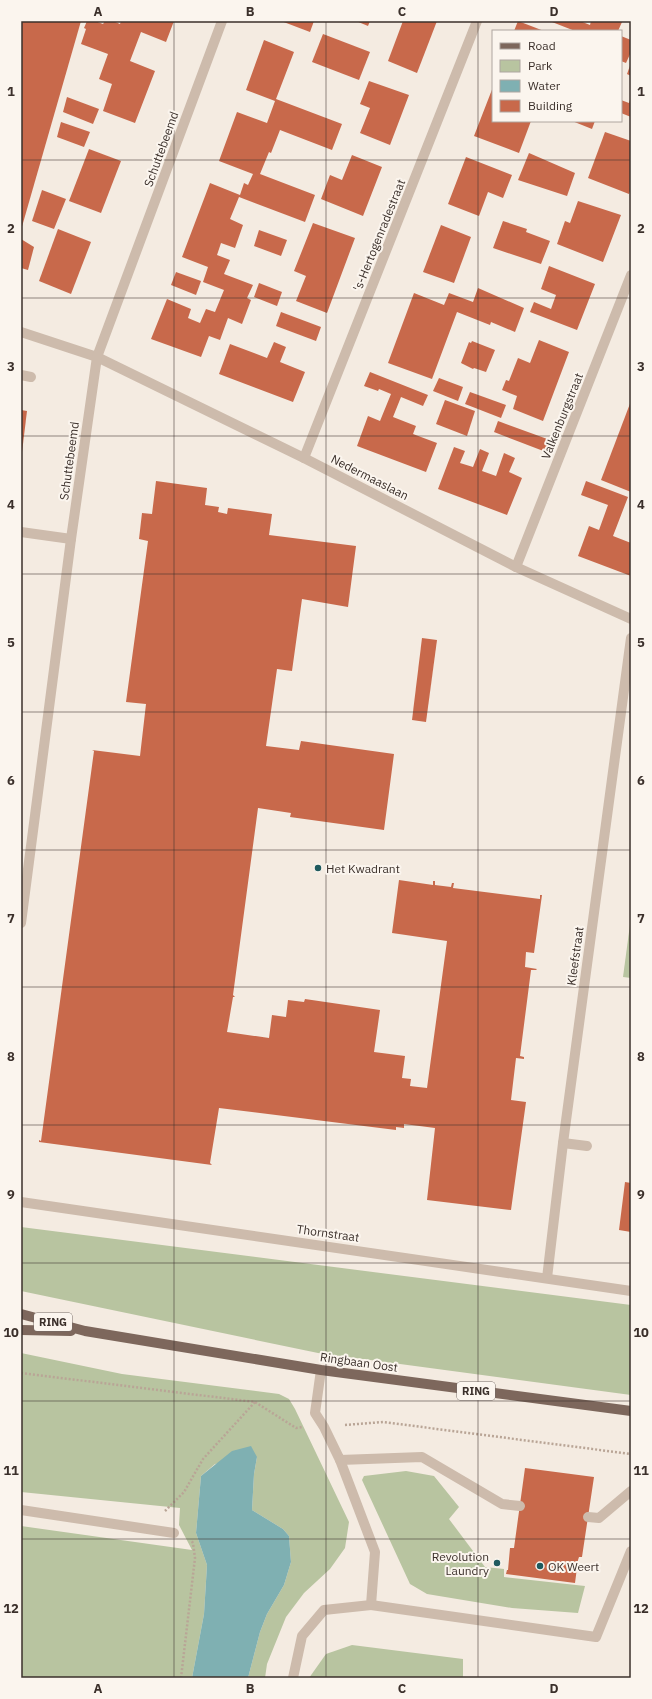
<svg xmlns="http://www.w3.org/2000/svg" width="652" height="1699" viewBox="0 0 652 1699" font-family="'IBM Plex Sans',sans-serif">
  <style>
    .green { fill: #b8c4a0 }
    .water { fill: #7fb0b2 }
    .building { fill: #c8694b }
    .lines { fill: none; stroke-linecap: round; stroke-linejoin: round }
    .path { stroke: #b9a596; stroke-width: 2.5; stroke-dasharray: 2 2; stroke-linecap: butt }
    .service { stroke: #cdbbac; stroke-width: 10 }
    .minor { stroke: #cdbbac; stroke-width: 10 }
    .primary { stroke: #7d675c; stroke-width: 10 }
    .grid { fill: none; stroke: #3b302b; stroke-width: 1; stroke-opacity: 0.55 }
    .poi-dot { fill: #1f5a5e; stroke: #fbf5ee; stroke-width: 1.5 }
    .labels { text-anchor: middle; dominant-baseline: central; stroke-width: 4; stroke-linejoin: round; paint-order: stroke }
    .shield { fill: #fbf5ee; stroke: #756b66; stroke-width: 1 }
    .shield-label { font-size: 11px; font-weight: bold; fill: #3b302b }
    .street-label { font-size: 12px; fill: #3b302b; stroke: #fbf5ee }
    .poi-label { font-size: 12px; fill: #3b302b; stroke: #fbf5ee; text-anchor: start }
    .neatline { fill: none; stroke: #3b302b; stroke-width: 1.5 }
    .grid-label { font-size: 13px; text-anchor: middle; font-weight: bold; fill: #3b302b }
  </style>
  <rect width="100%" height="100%" fill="#f4ebe1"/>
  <g class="green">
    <path d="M631,917V978L623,977Z"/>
    <path d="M21,1227L631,1305V1395L318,1353L21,1291Z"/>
    <path d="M21,1353L122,1374L279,1394L289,1399L295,1409L349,1522L345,1548L330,1569L304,1593L286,1617L267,1664L265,1678H248L260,1632L267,1614L284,1585L291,1562L289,1536L283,1529L252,1510L254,1474L257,1457L215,1464L201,1476L196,1533L207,1565L204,1614L192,1678H21V1526L192,1550L179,1525L180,1508L21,1492Z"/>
    <path d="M406,1471L434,1476L459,1507L449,1519L485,1567L504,1569V1577L585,1586L578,1613L512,1608L427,1594L410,1584L362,1480L364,1476Z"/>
    <path d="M352,1645L463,1659V1678H309L326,1654Z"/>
  </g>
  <path class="water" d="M251,1446L257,1457L254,1474L252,1510L283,1529L289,1536L291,1562L284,1585L267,1614L260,1632L248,1678H192L204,1614L207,1565L196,1533L201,1476L232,1451Z"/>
  <g class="building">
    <path d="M21,21H81L21,230Z"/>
    <path d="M87,21H95L103,24L105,21H113L120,24L121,21H174L166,42L141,32L130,61L155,71L135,123L103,111L112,84L99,79L108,54L81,44L86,29L84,28Z"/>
    <path d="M281,21H314L310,32Z"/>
    <path d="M356,21H370L368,26Z"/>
    <path d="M403,21H437L417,73L388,61Z"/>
    <path d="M518,21L544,31H514Z"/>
    <path d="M552,21H580L590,25L591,21L622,22L618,31H575L552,22Z"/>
    <path d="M323,34L370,52L359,80L312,62Z"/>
    <path d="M621,36L631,40V52L626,63L621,61Z"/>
    <path d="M264,40L294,52L276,99L342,124L332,150L280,130L271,153L269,152L260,174L315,195L305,222L239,197L230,219L243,225L235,248L221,243L217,255L230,260L224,274L253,285L247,298L251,300L242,324L228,318L220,340L209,336L201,357L151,339L167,299L191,309L188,318L200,323L206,309L215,312L224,290L203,282L208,267L182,257L210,183L240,195L244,183L248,185L253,174L219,161L237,112L267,123L275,101L246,90Z"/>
    <path d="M631,63V76L627,74Z"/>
    <path d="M369,81L409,95L390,145L360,133L370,108L360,104Z"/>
    <path d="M493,87V121H531L519,153L474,136Z"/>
    <path d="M67,97L99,109L93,124L63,112Z"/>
    <path d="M631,97V117L621,113V100L629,103Z"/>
    <path d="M572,121H595L592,129Z"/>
    <path d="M61,122L90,132L84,147L57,137Z"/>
    <path d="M605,132L631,141V188L629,194L588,178Z"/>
    <path d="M89,149L121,161L101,213L69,201Z"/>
    <path d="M529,153L575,173L567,196L518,180Z"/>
    <path d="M352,155L382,167L363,216L321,199L330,175L342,180Z"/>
    <path d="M466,157L512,175L503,198L488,192L479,216L448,204Z"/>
    <path d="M42,190L66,199L54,229L32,221Z"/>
    <path d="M578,201L621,215L603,262L557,244L565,221L570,223Z"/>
    <path d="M503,221L527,229L526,232L550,241L541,264L493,248Z"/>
    <path d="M313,223L355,238L327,313L296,301L306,276L294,271Z"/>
    <path d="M441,225L471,237L454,283L423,272Z"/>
    <path d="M58,229L91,242L71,294L39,281Z"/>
    <path d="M259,230L287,240L281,256L254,246Z"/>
    <path d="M21,239L34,247L28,270L21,268Z"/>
    <path d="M549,266L595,284L577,330L530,312L534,302L551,309L556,295L541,289Z"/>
    <path d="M176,272L201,281L196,295L171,285Z"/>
    <path d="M259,283L282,292L277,306L254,297Z"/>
    <path d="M478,288L524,308L515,332L491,322L490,325L457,312L432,379L388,363L414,293L444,305L449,293L473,302Z"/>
    <path d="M281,312L321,327L316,341L276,326Z"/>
    <path d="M539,340L569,352L543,421L513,409L517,396L502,390L506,380L509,381L518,358L530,363Z"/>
    <path d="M472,341L495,350L486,372L474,368L473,369L461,363L469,342L471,343Z"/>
    <path d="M274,342L286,347L280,362L305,372L293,402L219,374L230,344L267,358Z"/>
    <path d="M370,372L428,395L423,406L401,397L393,417L416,426L413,434L437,443L426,472L357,446L368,416L380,421L391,394L379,389L378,391L364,386Z"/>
    <path d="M439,378L463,387L458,401L433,391Z"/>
    <path d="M470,392L506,405L501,418L465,404Z"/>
    <path d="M445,400L475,411L467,436L436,424Z"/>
    <path d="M631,401V492L601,480Z"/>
    <path d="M21,410L27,411L22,452H21Z"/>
    <path d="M498,421L550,440L546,452L494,432Z"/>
    <path d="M454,447L465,451L460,463L473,467L480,449L489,453L482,471L496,476L504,453L515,458L509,472L522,478L507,515L438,489Z"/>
    <path d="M156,481L207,488L205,505L219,507L218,512L227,514L228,508L272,514L269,535L356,546L348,607L302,599L292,671L277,669L266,746L299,750L301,741L394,754L384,830L290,817L291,813L258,808L233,995L235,997H233L227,1032L269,1038L272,1015L286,1017L288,1000L304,1002L305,999L380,1010L374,1052L405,1056L402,1078L411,1079L410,1086L427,1088L447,941L392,933L399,880L433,885V881H435V885L451,887L452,883H454L453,888L540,899V895H542L534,953L526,952L525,967L537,969L536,970H531L520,1056L524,1057V1059L516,1058L511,1100L526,1102L511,1210L427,1200L435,1128L404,1124V1128L396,1127V1130L219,1108L210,1163L212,1165L39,1142V1140L41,1141L94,751L92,750L140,756L146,704L126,702L148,541L139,539L142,513L152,514Z"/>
    <path d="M586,481L628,497L613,536L631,543V576L578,556L589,526L599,530L608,505L581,495Z"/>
    <path d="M422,638L437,640L426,722L412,720Z"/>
    <path d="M625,1182L631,1183V1232L619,1230Z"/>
    <path d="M525,1468L594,1477L582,1557H579L578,1560L575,1583L506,1574L507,1570H508L510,1548H514Z"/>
  </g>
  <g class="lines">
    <g class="path">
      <path d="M21,1373L255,1402L296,1428L302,1427"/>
      <path d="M345,1425L383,1422L631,1454"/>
      <path d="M165,1511L184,1492L203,1459L255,1402"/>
      <path d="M181,1678L195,1558L193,1543L191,1540"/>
    </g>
    <g class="service">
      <path d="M21,375L31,377"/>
      <path d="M21,532L71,539"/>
      <path d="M563,1143L587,1146"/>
      <path d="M321,1370L315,1413L324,1427L340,1460L422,1457L502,1504L520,1506"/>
      <path d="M21,1510L174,1533"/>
      <path d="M588,1517L599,1518L631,1491"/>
      <path d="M371,1605L596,1637L631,1551"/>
      <path d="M293,1678L302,1636L324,1610L371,1605L375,1552L340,1460"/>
    </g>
    <g class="minor">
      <path d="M21,332L97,357L304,458L516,567L631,619"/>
      <path d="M304,458L477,21"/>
      <path d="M516,567L631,275"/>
      <path d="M21,923L71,539L97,357L222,21"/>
      <path d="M21,1202L631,1291"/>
      <path d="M547,1278L563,1143L631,638"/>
    </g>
    <g class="primary">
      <path d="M21,1314L85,1331L321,1370L631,1411"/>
      <path d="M21,1330L71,1331"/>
    </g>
  </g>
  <path class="grid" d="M174,21V1678M326,21V1678M478,21V1678M21,160H631M21,298H631M21,436H631M21,574H631M21,712H631M21,850H631M21,987H631M21,1125H631M21,1263H631M21,1401H631M21,1539H631"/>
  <g class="poi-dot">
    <circle cx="318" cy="868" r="4"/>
    <circle cx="497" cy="1563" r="4"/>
    <circle cx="540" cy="1566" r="4"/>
  </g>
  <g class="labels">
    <g class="shield">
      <rect x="34" y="1313" width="38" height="18" rx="3"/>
      <rect x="457" y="1382" width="38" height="18" rx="3"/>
    </g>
    <g class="shield-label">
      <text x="53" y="1322">RING</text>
      <text x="476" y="1391">RING</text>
    </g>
    <g class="street-label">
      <text transform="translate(161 149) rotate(-70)">Schuttebeemd</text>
      <text transform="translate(379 235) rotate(-68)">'s-Hertogenradestraat</text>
      <text transform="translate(562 416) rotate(-68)">Valkenburgstraat</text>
      <text transform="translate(69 461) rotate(-82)">Schuttebeemd</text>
      <text transform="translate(370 477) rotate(27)">Nedermaaslaan</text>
      <text transform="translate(575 956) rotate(-82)">Kleefstraat</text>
      <text transform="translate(328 1233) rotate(8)">Thornstraat</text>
      <text transform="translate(359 1362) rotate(8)">Ringbaan Oost</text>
    </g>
    <g class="poi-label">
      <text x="326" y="868">Het Kwadrant</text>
      <text x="489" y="1556" text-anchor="end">Revolution<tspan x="489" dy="14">Laundry</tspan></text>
      <text x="548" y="1566">OK Weert</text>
    </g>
  </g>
  <rect width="652" height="1699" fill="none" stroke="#fbf5ee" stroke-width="44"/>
  <rect x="492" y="30" width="130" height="92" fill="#fbf5ee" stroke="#aea6a0"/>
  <rect x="500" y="43" width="20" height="6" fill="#7d675c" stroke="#aea6a0"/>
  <text x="528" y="50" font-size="12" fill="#3b302b">Road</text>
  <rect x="500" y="60" width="20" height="12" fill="#b8c4a0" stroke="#aea6a0"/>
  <text x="528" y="70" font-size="12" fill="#3b302b">Park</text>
  <rect x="500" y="80" width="20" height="12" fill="#7fb0b2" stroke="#aea6a0"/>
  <text x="528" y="90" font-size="12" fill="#3b302b">Water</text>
  <rect x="500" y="100" width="20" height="12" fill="#c8694b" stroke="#aea6a0"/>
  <text x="528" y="110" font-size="12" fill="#3b302b">Building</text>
  <rect x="22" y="22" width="608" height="1655" class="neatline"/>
  <g class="grid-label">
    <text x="98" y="16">A</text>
    <text x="250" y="16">B</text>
    <text x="402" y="16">C</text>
    <text x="554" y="16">D</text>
    <text x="11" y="96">1</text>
    <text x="641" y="96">1</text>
    <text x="11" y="233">2</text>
    <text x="641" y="233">2</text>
    <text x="11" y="371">3</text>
    <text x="641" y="371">3</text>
    <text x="11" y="509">4</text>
    <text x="641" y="509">4</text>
    <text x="11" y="647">5</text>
    <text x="641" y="647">5</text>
    <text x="11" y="785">6</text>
    <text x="641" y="785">6</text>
    <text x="11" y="923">7</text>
    <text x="641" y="923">7</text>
    <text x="11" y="1061">8</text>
    <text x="641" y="1061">8</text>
    <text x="11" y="1199">9</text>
    <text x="641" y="1199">9</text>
    <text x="11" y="1337">10</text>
    <text x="641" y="1337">10</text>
    <text x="11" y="1475">11</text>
    <text x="641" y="1475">11</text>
    <text x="11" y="1613">12</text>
    <text x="641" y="1613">12</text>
    <text x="98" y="1693">A</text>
    <text x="250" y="1693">B</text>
    <text x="402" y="1693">C</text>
    <text x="554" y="1693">D</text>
  </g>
</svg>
